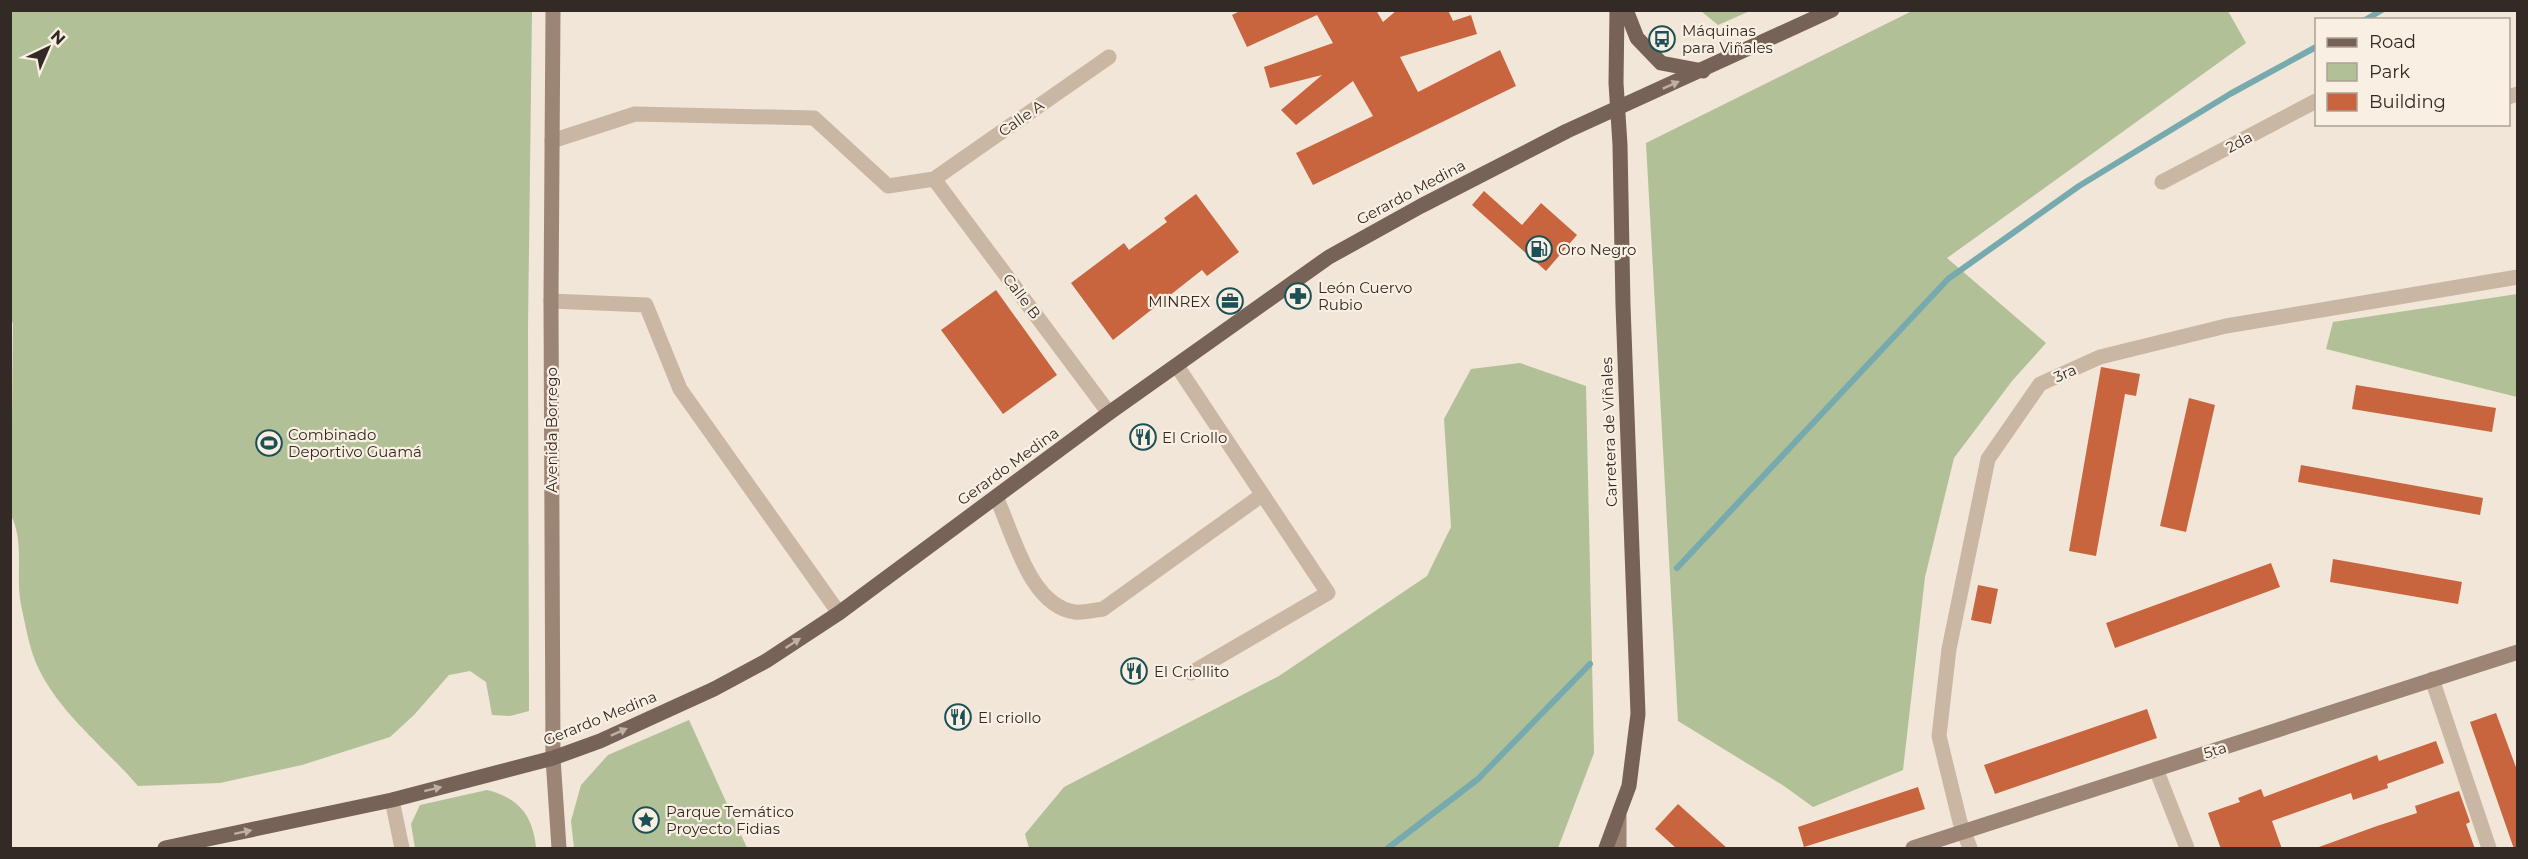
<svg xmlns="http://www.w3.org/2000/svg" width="2528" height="859" viewBox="0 0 2528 859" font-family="Montserrat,sans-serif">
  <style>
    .green { fill: #b1c097 }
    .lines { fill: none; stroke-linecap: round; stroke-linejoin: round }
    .stream { stroke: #76aaaf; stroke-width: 6 }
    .building { fill: #c8643e }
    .street { stroke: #c9b6a3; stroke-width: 15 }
    .secondary { stroke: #9d8575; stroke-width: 15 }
    .primary { stroke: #766256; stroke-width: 15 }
    .oneway { fill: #beb0a4 }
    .labels { text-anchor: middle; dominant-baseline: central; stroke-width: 4.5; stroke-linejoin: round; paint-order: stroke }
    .poi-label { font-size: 15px; fill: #342a25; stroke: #f9f0e3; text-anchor: start }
    .street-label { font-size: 15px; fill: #342a25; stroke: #f9f0e3 }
  </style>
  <rect width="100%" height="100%" fill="#f1e6d7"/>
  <g class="green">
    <path d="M11,10L532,11L528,328L529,711L510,716L492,715L486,682L470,671L449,675L414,715L390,737L302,765L220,783L138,786C104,746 58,713 36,663C29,646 25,623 21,605C15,574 25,544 11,515L13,323L10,320Z"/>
    <path d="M1914,10L2228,11L2246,43L1947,258L2046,343L2012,381L1954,458L1925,577L1903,770L1813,807L1784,786L1678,721L1646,143Z"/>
    <path d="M1701,11H1750L1718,25Z"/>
    <path d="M2517,294V397L2326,349L2333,322Z"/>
    <path d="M1520,363L1586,386L1594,753L1558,848H1029L1025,834L1064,787L1279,676L1427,576L1451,527L1444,419L1471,369Z"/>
    <path d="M689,720L747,848H574L571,821L581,785L608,755Z"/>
    <path d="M487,790C519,798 533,816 536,848H415L411,824L420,805Z"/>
  </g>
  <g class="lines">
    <g class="stream">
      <path d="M2365,20L2382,10"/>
      <path d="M1677,568L1948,279L2079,186L2230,94L2316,47"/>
      <path d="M1388,848L1478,779L1590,664"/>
    </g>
  </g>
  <g class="building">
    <path d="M1242,10H1376L1383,22L1397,10H1448L1453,21L1471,15L1477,34L1400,57L1418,92L1500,50L1516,86L1313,185L1296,153L1373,116L1353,81L1296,125L1281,110L1322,75L1270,88L1264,67L1333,43L1317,15L1247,47L1232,15Z"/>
    <path d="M1484,191L1522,225L1541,203L1577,235L1546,271L1472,205Z"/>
    <path d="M1196,194L1239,252L1207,276L1202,270L1113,340L1071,283L1124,243L1129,250L1167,222L1164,218Z"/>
    <path d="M996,290L1057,375L1003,414L941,330Z"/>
    <path d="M2101,367L2140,374L2136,396L2125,394L2096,556L2069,551Z"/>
    <path d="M2356,385L2496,408L2492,432L2352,409Z"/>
    <path d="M2189,398L2215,405L2186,532L2160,526Z"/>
    <path d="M2301,465L2483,498L2480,515L2298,482Z"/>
    <path d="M2333,559L2462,582L2458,604L2330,582Z"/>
    <path d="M2271,563L2280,587L2115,648L2106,623Z"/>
    <path d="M1978,585L1998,589L1991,624L1971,620Z"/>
    <path d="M2147,709L2157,738L1995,794L1984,765Z"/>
    <path d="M2496,713L2517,770V849H2514L2470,722Z"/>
    <path d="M2436,741L2444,763L2387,784L2388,788L2353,800L2351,793L2272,821L2282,849H2221L2208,813L2240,802L2238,798L2261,789L2264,797L2377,755L2379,761Z"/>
    <path d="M1918,787L1925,809L1804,847L1798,827Z"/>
    <path d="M2459,791L2470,822L2466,824L2475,849H2319V847L2377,826L2417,813L2415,806Z"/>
    <path d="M1678,804L1728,849H1677L1655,829Z"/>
  </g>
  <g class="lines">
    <g class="street">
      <path d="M2508,97L2518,94"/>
      <path d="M552,141L635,114L814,118L888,186L934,179L1109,57"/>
      <path d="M934,179L1109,413"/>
      <path d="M2162,182L2316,101"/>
      <path d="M551,301L646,305L680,389L839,613"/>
      <path d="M1177,366L1328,593L1191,673"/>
      <path d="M996,497C1013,532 1029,606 1075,612C1084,613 1095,610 1103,609L1262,495"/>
      <path d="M2432,679L2489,848"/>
      <path d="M2156,769L2187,848"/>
      <path d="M392,800L402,848"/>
      <path d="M1970,848L1960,822L1939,736L1949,649L1988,459L2040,384L2100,357L2226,326L2518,277"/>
    </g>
    <g class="secondary">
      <path d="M553,10L551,301L553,758L559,848"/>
      <path d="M1619,816V848"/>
      <path d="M1913,848L2518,652"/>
    </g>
    <g class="primary">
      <path d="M1626,10L1637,38L1661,63L1703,71"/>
      <path d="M165,848L392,800L553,758L600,741L714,689L766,661L839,613L1109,413L1329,257L1421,206L1567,131L1832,10"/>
      <path d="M1606,848L1629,786L1638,714L1623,305L1620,145L1616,83L1617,10"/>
    </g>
  </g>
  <defs><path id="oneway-solid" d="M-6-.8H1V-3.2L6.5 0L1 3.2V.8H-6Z" transform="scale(1.5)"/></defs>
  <g class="oneway">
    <use href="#oneway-solid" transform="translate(1671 85) rotate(-24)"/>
    <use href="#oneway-solid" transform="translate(793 643) rotate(-33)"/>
    <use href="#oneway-solid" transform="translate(619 732) rotate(-24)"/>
    <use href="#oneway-solid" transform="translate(433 789) rotate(-14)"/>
    <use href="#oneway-solid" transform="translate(243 832) rotate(-12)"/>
  </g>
  <defs>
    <g id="bus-ring" transform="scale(1.35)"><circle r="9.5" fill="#f9f0e3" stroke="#1a5056" stroke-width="1.5"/><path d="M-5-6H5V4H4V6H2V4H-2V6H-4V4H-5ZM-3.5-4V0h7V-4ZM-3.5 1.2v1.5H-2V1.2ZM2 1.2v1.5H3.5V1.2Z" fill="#1a5056"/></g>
    <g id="fuel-ring" transform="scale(1.35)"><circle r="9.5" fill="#f9f0e3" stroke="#1a5056" stroke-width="1.5"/><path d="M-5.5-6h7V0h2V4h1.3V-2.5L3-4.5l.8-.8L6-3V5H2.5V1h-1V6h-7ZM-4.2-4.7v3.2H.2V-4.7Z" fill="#1a5056"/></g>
    <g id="pharmacy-ring" transform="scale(1.35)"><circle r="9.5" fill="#f9f0e3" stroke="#1a5056" stroke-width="1.5"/><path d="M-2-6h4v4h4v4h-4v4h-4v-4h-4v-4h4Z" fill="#1a5056"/></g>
    <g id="office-ring" transform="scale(1.35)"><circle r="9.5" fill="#f9f0e3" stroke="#1a5056" stroke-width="1.5"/><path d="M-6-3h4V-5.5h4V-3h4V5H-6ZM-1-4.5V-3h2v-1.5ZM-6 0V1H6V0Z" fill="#1a5056"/></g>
    <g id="restaurant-ring" transform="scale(1.35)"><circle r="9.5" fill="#f9f0e3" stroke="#1a5056" stroke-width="1.5"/><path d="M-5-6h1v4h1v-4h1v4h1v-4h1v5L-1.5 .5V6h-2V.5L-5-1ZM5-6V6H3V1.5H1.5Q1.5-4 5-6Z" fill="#1a5056"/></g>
    <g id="stadium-ring" transform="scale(1.35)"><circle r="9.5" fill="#f9f0e3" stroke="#1a5056" stroke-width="1.5"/><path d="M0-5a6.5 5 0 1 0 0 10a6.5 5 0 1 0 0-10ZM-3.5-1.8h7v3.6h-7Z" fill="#1a5056"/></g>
    <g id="sight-ring" transform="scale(1.35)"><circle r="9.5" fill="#f9f0e3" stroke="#1a5056" stroke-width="1.5"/><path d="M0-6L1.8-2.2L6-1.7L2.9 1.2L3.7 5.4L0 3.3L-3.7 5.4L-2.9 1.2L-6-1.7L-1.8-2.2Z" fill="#1a5056"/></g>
  </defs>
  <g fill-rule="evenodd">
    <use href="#bus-ring" x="1662" y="39"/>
    <use href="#fuel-ring" x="1539" y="249"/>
    <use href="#pharmacy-ring" x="1298" y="296"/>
    <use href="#office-ring" x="1230" y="301"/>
    <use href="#restaurant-ring" x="1143" y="437"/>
    <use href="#stadium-ring" x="269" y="443"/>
    <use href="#restaurant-ring" x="1134" y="671"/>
    <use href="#restaurant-ring" x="958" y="717"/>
    <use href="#sight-ring" x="646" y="820"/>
  </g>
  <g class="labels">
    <g class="poi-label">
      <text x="1682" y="30">Máquinas<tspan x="1682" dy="17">para Viñales</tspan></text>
      <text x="1558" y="249">Oro Negro</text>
      <text x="1318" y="287">León Cuervo<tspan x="1318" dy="17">Rubio</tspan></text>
      <text x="1210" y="301" text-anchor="end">MINREX</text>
      <text x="288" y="434">Combinado<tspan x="288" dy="17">Deportivo Guamá</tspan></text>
      <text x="1162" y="437">El Criollo</text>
      <text x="1154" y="671">El Criollito</text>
      <text x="978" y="717">El criollo</text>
      <text x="666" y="811">Parque Temático<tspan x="666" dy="17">Proyecto Fidias</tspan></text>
    </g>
    <g class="street-label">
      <text transform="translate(1021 118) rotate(-35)">Calle A</text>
      <text transform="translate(2239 142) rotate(-28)">2da</text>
      <text transform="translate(1411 192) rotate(-28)">Gerardo Medina</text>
      <text transform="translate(1022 296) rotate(53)">Calle B</text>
      <text transform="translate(2065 373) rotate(-24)">3ra</text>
      <text transform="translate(551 430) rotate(-90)">Avenida Borrego</text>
      <text transform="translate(1609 432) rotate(-92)">Carretera de Viñales</text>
      <text transform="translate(1008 466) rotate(-36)">Gerardo Medina</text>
      <text transform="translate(600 718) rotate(-22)">Gerardo Medina</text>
      <text transform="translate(2215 750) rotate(-18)">5ta</text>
    </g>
  </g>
  <rect width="2528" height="859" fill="none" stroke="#342a25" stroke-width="24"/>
  <rect x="2315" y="18" width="195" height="108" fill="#f9f0e3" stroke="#aaa197" stroke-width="1.5"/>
  <rect x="2327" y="38" width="30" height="9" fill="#766256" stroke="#aaa197" stroke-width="1.5"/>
  <text x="2369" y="48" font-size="18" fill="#342a25">Road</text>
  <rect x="2327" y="63" width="30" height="18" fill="#b1c097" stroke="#aaa197" stroke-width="1.5"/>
  <text x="2369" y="78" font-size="18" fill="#342a25">Park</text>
  <rect x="2327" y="93" width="30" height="18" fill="#c8643e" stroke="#aaa197" stroke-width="1.5"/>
  <text x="2369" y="108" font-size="18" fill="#342a25">Building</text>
  <g transform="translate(48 48) rotate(44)" stroke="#f9f0e3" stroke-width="4.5" paint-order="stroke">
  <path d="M0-4.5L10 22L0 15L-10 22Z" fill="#342a25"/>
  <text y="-9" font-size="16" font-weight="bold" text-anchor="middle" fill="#342a25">N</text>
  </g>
</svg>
